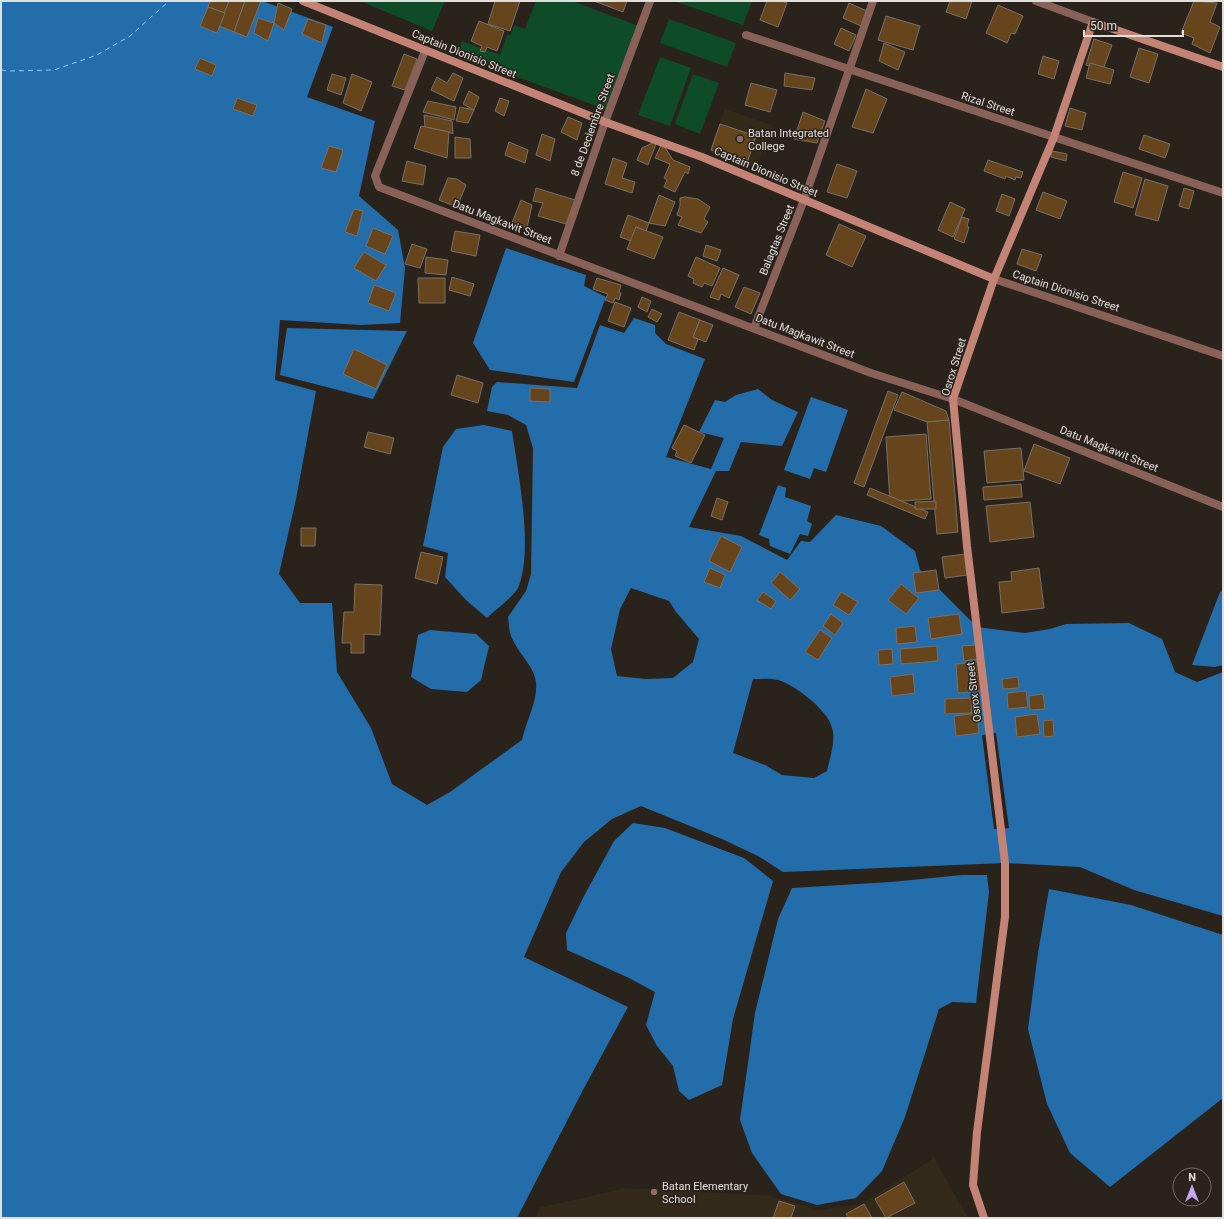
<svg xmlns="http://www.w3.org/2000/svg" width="1224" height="1219" viewBox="0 0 1224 1219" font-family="Roboto,sans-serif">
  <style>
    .education { fill: #342a1a }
    .green { fill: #0d4b29 }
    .water { fill: #246dab; fill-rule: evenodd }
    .pier { fill: #2a231c }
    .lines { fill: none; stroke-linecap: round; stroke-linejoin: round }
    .ferry { stroke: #96cafd; stroke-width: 1; stroke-dasharray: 5 4; stroke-linecap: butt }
    .building { fill: #66441c; stroke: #787068 }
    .street { stroke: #896158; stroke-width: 8 }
    .secondary { stroke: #c38475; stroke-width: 8 }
    .education-dot { fill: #8d6e63; stroke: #2a231c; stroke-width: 1.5 }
    .labels { text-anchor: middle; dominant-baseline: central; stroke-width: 3; stroke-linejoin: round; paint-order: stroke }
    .street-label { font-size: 11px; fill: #e2ded9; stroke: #2a231c }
    .poi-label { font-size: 11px; fill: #e2ded9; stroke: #2a231c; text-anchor: start }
  </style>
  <rect width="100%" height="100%" fill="#2a231c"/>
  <g class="education">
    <path d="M725,109L772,125L756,168L709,152Z"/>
    <path d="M934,1158L968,1218H537L539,1208L626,1188L771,1196L818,1210L862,1204Z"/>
  </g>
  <g class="green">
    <path d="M360,1H445L432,31Z"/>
    <path d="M536,1H572L644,28L613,112L457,55L462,41L500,55L507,35H511L514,25L525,29Z"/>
    <path d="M674,1H752L743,25Z"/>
    <path d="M669,19L736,43L727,67L660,43Z"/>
    <path d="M660,57L691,68L670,126L638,115Z"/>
    <path d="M693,74L719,83L700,134L675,124Z"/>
  </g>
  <g class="water">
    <path d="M1,1H262L333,27L307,97L375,121L359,196L398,230L405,268L400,323L361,325L280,320L275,380L316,391L296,499L279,574L300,603H332L337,672L371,728L392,784L427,805L450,792L522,740C526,721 538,701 536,682C534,666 518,653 512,638C509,632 509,624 508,617L526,591L531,574L533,448L526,425L508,415L487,411L492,387L497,382L577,388L600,325L624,333L634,318L655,325V333L666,344L705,359L666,457L711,469L724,438L699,432L715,400L725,402L736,395L758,389L772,400L798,412L782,446L741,442L729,471H716L689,527L741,536L787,560L801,541L810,542L836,515L881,526L915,551L920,570L977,627L1025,633L1050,629L1066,624L1129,623L1162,639L1175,672L1197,682L1223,672V916L1134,890L1080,867L1005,863L783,872L758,856L722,839L641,806L612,819L584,842L561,872L524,957L628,1007L584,1088L517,1218H1ZM631,588L669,601L676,612L699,639L693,662L673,678L646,679L617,676L611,649L620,609ZM753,679C761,679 770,678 778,680C794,684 829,711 832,728C836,741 830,757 827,771L814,778L782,775L765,765L733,753Z"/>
    <path d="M506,248L586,275L584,286L606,297L574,382L490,370L473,343Z"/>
    <path d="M287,328L407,331L373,399L280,375Z"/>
    <path d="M811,397L848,410L826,472L814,468L810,479L784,470Z"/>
    <path d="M484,425L512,431C518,472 534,551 518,588C514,596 494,611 487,618L466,600L445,577L448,553L423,546L443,447L456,429Z"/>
    <path d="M778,485L786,488L785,497L811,506L807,521L812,524L808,536L800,534L790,554L770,546L769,539L759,535Z"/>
    <path d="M1223,591V665L1215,667L1192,665L1220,592Z"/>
    <path d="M430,630L476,634L489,646L481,680L467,692L431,689L411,677L418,635Z"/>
    <path d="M633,823L665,828L744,858L773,881L733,1019L722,1085L689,1100L679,1091L673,1066L657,1046L646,1025L655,992L629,978L567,950L566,933L584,896L614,841Z"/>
    <path d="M962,875H987L989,892L976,1003L952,1002L939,1009L905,1117L882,1171L856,1198L817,1205L781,1194L752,1153L740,1120L755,1013L778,919L792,888L891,882Z"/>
    <path d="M1049,889L1131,905L1223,935V1098L1110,1187L1070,1153L1047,1104L1028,1029L1038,953Z"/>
  </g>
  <path class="pier" d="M996,733L1009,828L994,829L982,735Z"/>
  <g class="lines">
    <path class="ferry" d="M1,70L9,71L54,70L97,55L130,36L169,1"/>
  </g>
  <g class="building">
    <path d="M210,1H229L225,13L208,7Z"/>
    <path d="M229,1H245L234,32L219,26Z"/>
    <path d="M245,1H261L247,37L234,32Z"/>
    <path d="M495,1H520L510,31L488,24Z"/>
    <path d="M594,1H627L623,12Z"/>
    <path d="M767,1H782L787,3L778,27L760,20Z"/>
    <path d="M950,1H972L966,19L946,12Z"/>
    <path d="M1194,1L1217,3L1210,22L1220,27L1210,53L1192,44L1194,38L1181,33Z"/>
    <path d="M278,3L292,9L284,30L274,23Z"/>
    <path d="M849,3L867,11L861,26L843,18Z"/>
    <path d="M998,5L1023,16L1015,34L1011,33L1007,43L986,33Z"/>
    <path d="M208,7L225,13L217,33L200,26Z"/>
    <path d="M886,16L920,26L913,50L878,40Z"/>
    <path d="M258,18L274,23L268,41L254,33Z"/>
    <path d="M308,19L326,25L322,43L302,34Z"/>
    <path d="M479,21L504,31L497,51L487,47L485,52L480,51L482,46L471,41Z"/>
    <path d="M841,28L856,35L849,51L834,44Z"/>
    <path d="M1094,39L1112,45L1103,70L1086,65Z"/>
    <path d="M884,43L905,52L898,70L879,61Z"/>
    <path d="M1139,48L1158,54L1149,83L1130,77Z"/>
    <path d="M404,54L417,59L405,90L392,86Z"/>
    <path d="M1043,56L1059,61L1054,79L1038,74Z"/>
    <path d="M200,58L216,65L212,76L195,69Z"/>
    <path d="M1090,63L1114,70L1110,84L1086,78Z"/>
    <path d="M453,73L463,78L454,101L431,90L437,77L447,83Z"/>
    <path d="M785,73L815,78L812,90L784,86Z"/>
    <path d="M332,74L346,78L341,95L327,90Z"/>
    <path d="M352,74L372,82L361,111L343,103Z"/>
    <path d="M751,83L777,90L770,112L745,105Z"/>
    <path d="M866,89L887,99L873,133L852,127Z"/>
    <path d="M469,91L479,97L474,110L463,104Z"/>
    <path d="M237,98L257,105L253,116L233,109Z"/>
    <path d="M500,98L509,101L504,116L495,111Z"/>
    <path d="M428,101L456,107L454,120L423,112Z"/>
    <path d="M460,107L474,110L468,123L456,121Z"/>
    <path d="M1070,108L1086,113L1082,130L1065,126Z"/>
    <path d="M803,112L825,121L817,143L794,139Z"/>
    <path d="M424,115L452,121L453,134L449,132L425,127Z"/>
    <path d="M568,117L582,123L577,140L561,132Z"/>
    <path d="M720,124L756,136L747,163L711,150Z"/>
    <path d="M421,126L449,132L447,158L414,148Z"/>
    <path d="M542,134L555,139L550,161L536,155Z"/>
    <path d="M1144,135L1170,144L1165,158L1139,149Z"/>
    <path d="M455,137L470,139L471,158H455Z"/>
    <path d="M657,141L648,165L637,160L642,148Z"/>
    <path d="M509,142L528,150L525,163L505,155Z"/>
    <path d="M662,143L673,160L690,167L688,174L685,172L675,192L664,187L667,180L664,178L670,164L655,158Z"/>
    <path d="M329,146L343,150L336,172L321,168Z"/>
    <path d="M1052,151L1067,154L1066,161L1051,157Z"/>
    <path d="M613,158L627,163L622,178L635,182L632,193L605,184Z"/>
    <path d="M988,160L1023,172L1021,178L1016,177L1015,180L1006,176L1005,179L984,171Z"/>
    <path d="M407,161L426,166L423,185L402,181Z"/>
    <path d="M837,164L857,171L847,198L827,192Z"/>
    <path d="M1123,172L1142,178L1133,208L1114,202Z"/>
    <path d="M448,178L457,179L466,185L457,207L439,200Z"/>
    <path d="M1145,179L1168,186L1158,221L1135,215Z"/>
    <path d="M536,188L575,200L566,224L538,216L543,203L533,201Z"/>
    <path d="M1184,188L1194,191L1189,209L1179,206Z"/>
    <path d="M1043,192L1067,201L1060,219L1036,210Z"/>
    <path d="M1002,194L1015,199L1009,216L996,211Z"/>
    <path d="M659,195L675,202L665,226L649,223Z"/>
    <path d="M685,197L698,199L710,207L704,219L708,222L701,233L678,225L682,217L677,215L680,206V198Z"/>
    <path d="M521,200L532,205L527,228L512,223Z"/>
    <path d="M950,202L965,209L953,237L938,230Z"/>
    <path d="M354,209L363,211L357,236L345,232Z"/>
    <path d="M628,215L649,223L646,231L636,227L631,241L620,237Z"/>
    <path d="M962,217L969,219L967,226L969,227L964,243L954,239Z"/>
    <path d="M839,224L866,236L852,267L826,255Z"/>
    <path d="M636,227L663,237L654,259L627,249Z"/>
    <path d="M373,228L393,236L385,254L366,246Z"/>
    <path d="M455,231L480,235L476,256L451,251Z"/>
    <path d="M412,244L427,249L420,268L405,264Z"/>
    <path d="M706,245L721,250L717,261L703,256Z"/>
    <path d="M1022,249L1042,255L1036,271L1017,264Z"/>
    <path d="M364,252L386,265L376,281L354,268Z"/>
    <path d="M426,257L448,260L446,275L425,273Z"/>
    <path d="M696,257L720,268L712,286L704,283L702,287L693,283L694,279L688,276Z"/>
    <path d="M723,268L739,275L729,298L721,294L719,300L710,297Z"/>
    <path d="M452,277L474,284L470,296L449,290Z"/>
    <path d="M418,278H445V303H419Z"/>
    <path d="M597,278L621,285L619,292L621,293L619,300L615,298L613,303L605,300L608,294L593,289Z"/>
    <path d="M374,285L396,293L389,311L368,303Z"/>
    <path d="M744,287L760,293L751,314L735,307Z"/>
    <path d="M642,297L651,301L647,312L638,307Z"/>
    <path d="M615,302L631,308L624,327L608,321Z"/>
    <path d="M652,309L662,314L657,322L648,317Z"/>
    <path d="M679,312L700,320L693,337L698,339L694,350L668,340Z"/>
    <path d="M700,320L713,325L706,342L693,337Z"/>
    <path d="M354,349L387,365L376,389L343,374Z"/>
    <path d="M457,375L483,383L478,403L451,395Z"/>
    <path d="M530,388L550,389V402L530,401Z"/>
    <path d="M888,391L898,395L864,487L854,483Z"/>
    <path d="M902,392L946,411L949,420L927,422L894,410Z"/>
    <path d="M949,420L958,532L937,534L927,422Z"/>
    <path d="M684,425L705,435L691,463L675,456L677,451L672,448Z"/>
    <path d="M368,432L394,438L390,454L364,447Z"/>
    <path d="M926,434L931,499L890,502L886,437Z"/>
    <path d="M1034,444L1070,458L1060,484L1024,471Z"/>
    <path d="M1021,448L1024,480L987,483L984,451Z"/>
    <path d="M1021,484L1022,497L984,500L983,487Z"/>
    <path d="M870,488L928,512L925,519L867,495Z"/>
    <path d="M717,498L728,502L722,520L711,516Z"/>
    <path d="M936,501V509H915V502Z"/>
    <path d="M1030,502L1034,537L990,542L986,506Z"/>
    <path d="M301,528H316L315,546H301Z"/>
    <path d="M721,536L742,547L730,572L709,561Z"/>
    <path d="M421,552L443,557L437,584L415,578Z"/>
    <path d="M965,554L968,575L945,578L942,557Z"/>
    <path d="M710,568L725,575L720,588L704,582Z"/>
    <path d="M1039,568L1044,608L1002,613L999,582L1012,581L1011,572Z"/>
    <path d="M936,570L939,590L916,593L913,573Z"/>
    <path d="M780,572L800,589L790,600L771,583Z"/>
    <path d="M355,584L382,585L380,635L364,634V653H351V643H342L344,612H354Z"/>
    <path d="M901,584L919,598L906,614L888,600Z"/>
    <path d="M763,592L776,601L771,609L757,600Z"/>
    <path d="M841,592L858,602L849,615L833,605Z"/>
    <path d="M831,614L843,623L835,635L823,626Z"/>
    <path d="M959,614L962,634L931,639L928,618Z"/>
    <path d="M915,626L917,642L897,644L896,628Z"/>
    <path d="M820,630L832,638L818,660L805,652Z"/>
    <path d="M976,645L978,659L964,661L962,646Z"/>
    <path d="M937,646L938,661L901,664L900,649Z"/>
    <path d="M892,649L893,664L879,665L878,650Z"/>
    <path d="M979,662L981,691L958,693L956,664Z"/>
    <path d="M913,674L915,693L892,696L890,677Z"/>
    <path d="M1018,677L1019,688L1003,689L1002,679Z"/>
    <path d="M1026,691L1028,707L1008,709L1007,693Z"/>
    <path d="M1043,694L1045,709L1030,710L1029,696Z"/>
    <path d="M971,698L972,713L945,714V699Z"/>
    <path d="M977,713L979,733L956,736L954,716Z"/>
    <path d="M1037,714L1040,734L1017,737L1015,717Z"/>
    <path d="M1053,720L1054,736L1044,737L1043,721Z"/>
    <path d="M904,1182L915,1203L886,1218L875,1199Z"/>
    <path d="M779,1201L795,1206L791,1218H773Z"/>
    <path d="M864,1204L872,1218H849L846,1214Z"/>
  </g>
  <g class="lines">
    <g class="street">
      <path d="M1036,1L1093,22"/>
      <path d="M746,35L1223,193"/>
      <path d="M425,51L375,176L379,187L871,373L953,399L1223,507"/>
      <path d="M559,256L605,122L650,1"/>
      <path d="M994,279L1223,356"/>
      <path d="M754,328L804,200L873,1"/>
    </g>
    <g class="secondary">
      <path d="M303,1L605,122L702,157L994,279"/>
      <path d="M984,1218L973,1185L977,1132L1005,917V863L967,546L953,399L994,279L1054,137L1093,22L1223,67"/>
    </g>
  </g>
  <g class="education-dot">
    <circle cx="740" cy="139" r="4"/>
    <circle cx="654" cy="1192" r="4"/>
  </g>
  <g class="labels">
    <g class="street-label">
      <text transform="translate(464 54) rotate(22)">Captain Dionisio Street</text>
      <text transform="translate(988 104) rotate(18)">Rizal Street</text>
      <text transform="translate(593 125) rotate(-70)">8 de Deciembre Street</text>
      <text transform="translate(766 172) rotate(23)">Captain Dionisio Street</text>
      <text transform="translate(502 222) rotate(21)">Datu Magkawit Street</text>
      <text transform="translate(777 240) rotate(-68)">Balagtas Street</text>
      <text transform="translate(1066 291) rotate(18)">Captain Dionisio Street</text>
      <text transform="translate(805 336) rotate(21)">Datu Magkawit Street</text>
      <text transform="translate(954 367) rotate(-73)">Osrox Street</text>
      <text transform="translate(1109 449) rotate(22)">Datu Magkawit Street</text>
      <text transform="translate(974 692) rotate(-97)">Osrox Street</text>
    </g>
    <g class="poi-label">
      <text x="748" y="133">Batan Integrated<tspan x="748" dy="13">College</tspan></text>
      <text x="662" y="1186">Batan Elementary<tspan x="662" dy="13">School</tspan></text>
    </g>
  </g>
  <rect width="1224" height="1219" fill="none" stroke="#e2ded9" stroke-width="4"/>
  <g transform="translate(1192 1187)"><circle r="19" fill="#2a231c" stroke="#746e68"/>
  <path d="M0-3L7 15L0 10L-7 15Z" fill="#c3a7f2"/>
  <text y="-6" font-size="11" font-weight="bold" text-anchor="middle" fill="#e2ded9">N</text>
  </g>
  <path d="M1084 30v6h99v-6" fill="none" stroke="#e2ded9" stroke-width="2"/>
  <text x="1090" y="30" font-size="12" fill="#e2ded9" stroke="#2a231c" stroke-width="3" paint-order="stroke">50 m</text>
</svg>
